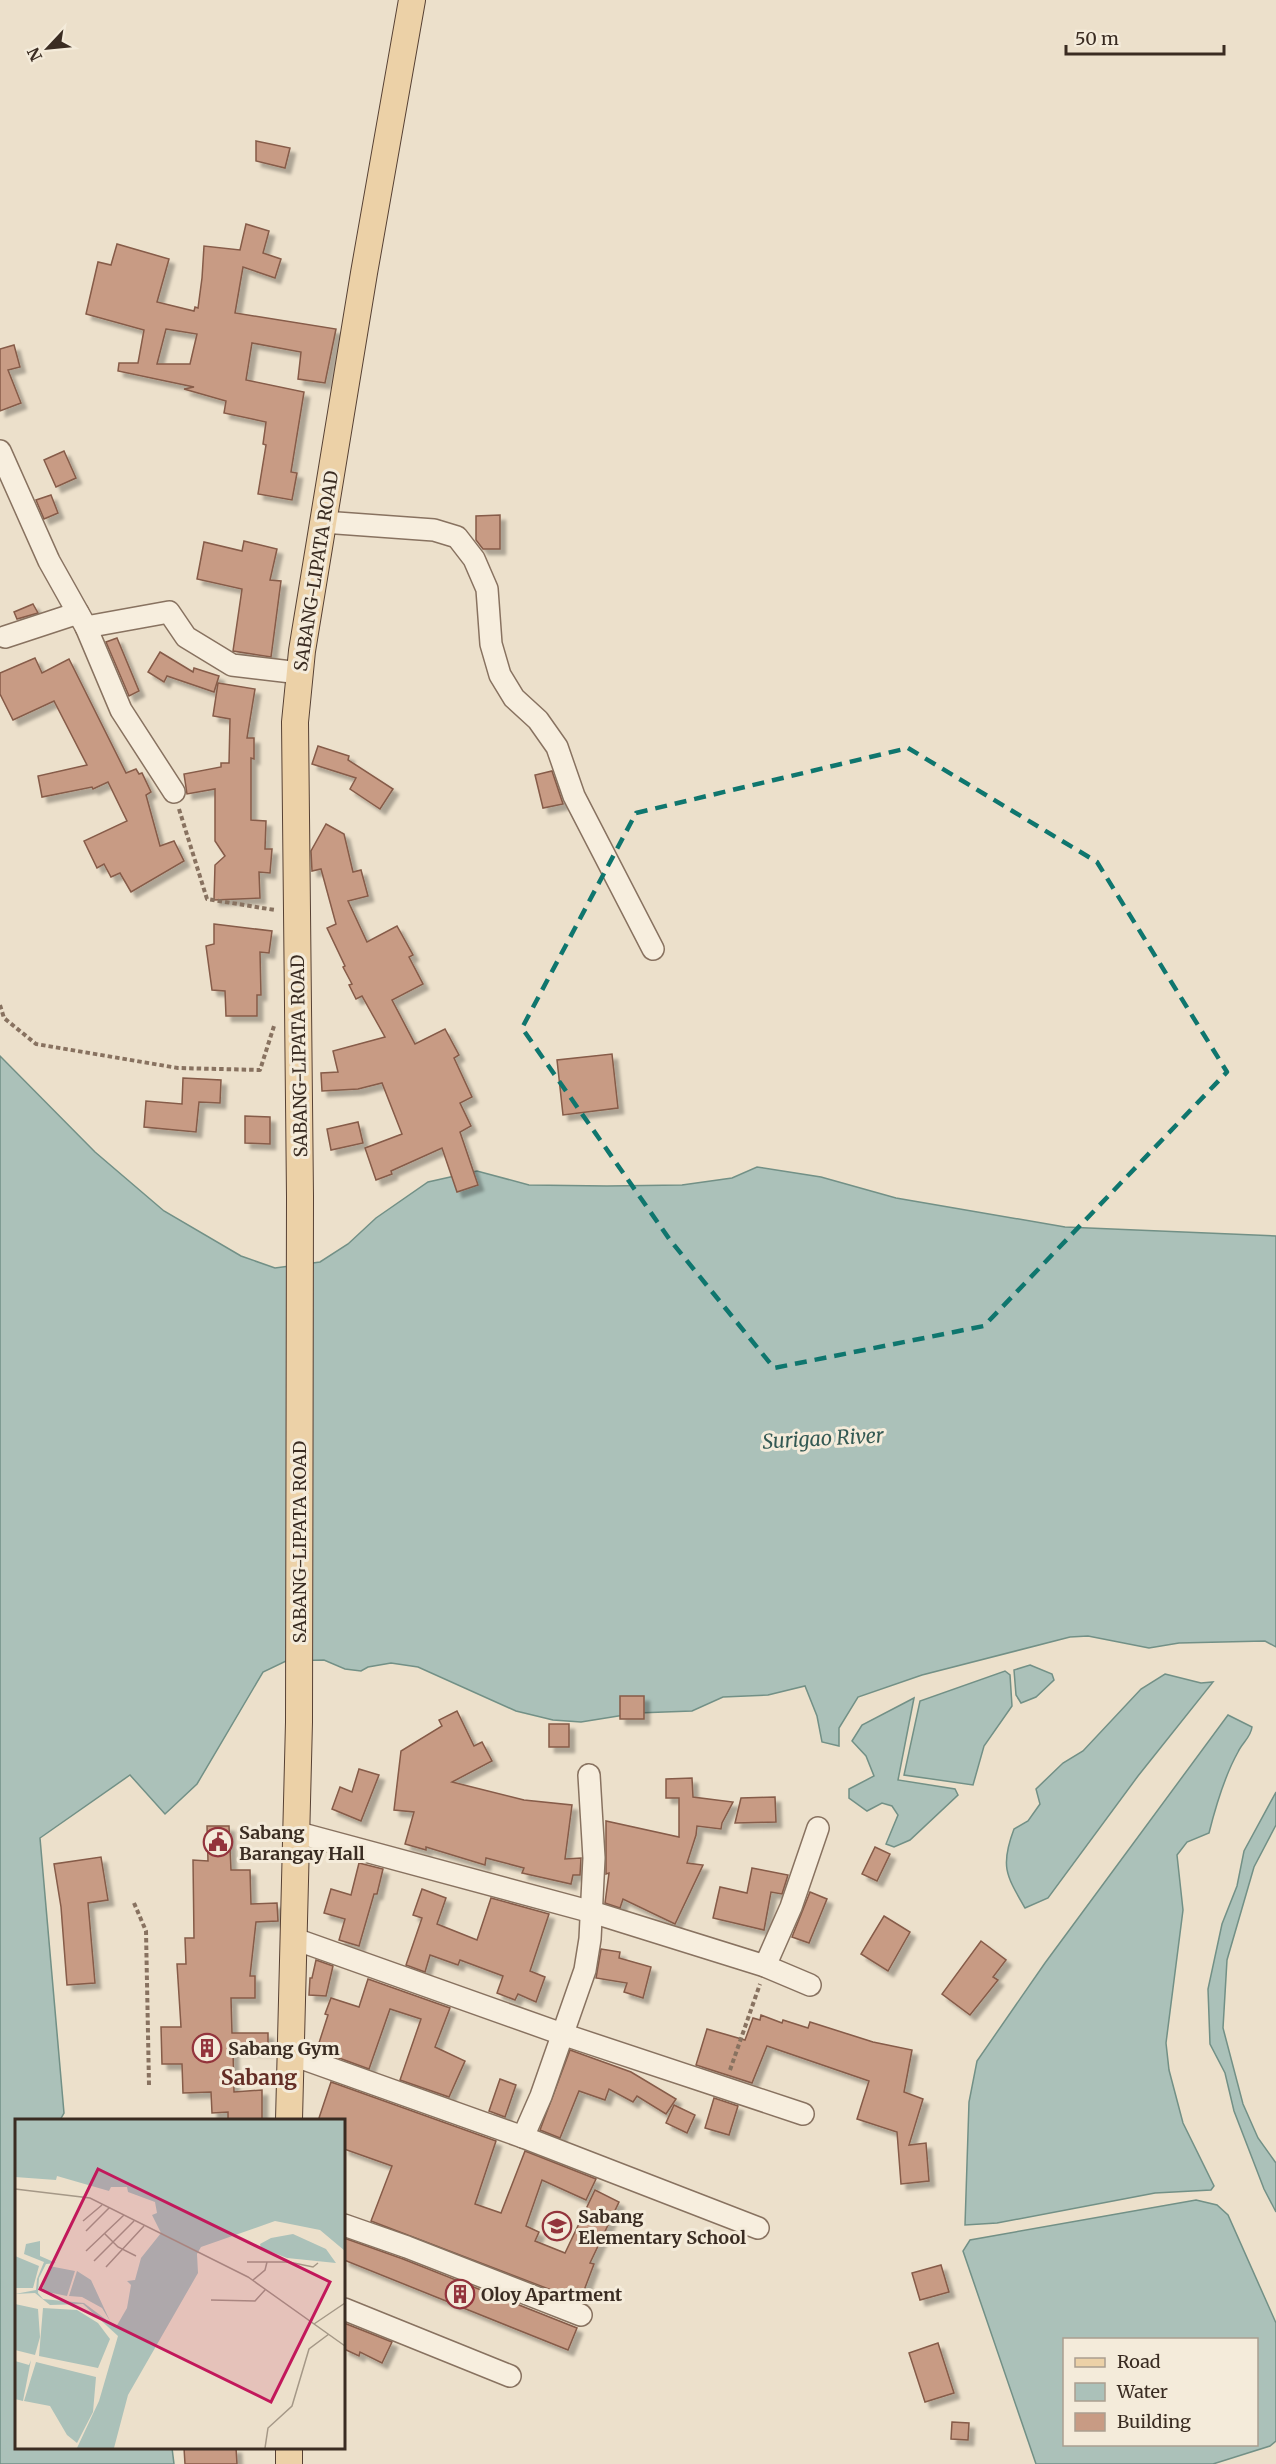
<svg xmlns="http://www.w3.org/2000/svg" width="1276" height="2464" viewBox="0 0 1276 2464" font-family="Merriweather,serif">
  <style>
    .water { fill: #abc1b9; stroke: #729086; stroke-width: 1.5; fill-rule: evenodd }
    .building { fill: #c89b84; stroke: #865b48; stroke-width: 1.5; fill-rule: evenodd; filter: url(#shadow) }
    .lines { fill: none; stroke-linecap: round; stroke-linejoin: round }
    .minor-casing { stroke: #887260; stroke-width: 24 }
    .major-casing { stroke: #574134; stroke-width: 28 }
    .path { stroke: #887260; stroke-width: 4; stroke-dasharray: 4.5 3; stroke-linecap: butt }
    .minor { stroke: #f7eede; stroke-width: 21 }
    .major { stroke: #ecd1a7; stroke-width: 26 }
    .marked { fill: none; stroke: #0f766e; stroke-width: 4.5; stroke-dasharray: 12 8; stroke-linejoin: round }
    .labels { text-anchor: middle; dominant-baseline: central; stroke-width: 6; stroke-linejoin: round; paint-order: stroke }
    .street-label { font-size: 18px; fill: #3a2c22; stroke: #f4ebda }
    .poi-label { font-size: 18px; font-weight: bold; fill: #3a2c22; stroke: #f4ebda; text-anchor: start }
    .water-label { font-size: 20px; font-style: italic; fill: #335953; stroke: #f4ebda }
    .quarter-label { font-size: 21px; font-weight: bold; fill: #642d25; stroke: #f4ebda }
    .inset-road { fill: none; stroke: #a59887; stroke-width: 1.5 }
    .view { fill: #c2185b; fill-opacity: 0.15; stroke: #c2185b; stroke-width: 3 }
    .inset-edge { fill: none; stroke: #3a2c22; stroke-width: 3 }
  </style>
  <defs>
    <filter id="shadow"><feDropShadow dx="5.5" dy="5.5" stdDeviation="1.5" flood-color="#0004"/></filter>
  </defs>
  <rect width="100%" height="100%" fill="#ece0cb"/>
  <g class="water">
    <path d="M0,1056L95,1152L164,1211L241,1256L275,1268L320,1262L348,1244L376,1218L428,1182L477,1171L529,1185L607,1186L682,1185L732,1178L757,1167L821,1177L896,1198L1065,1227L1276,1236V1647L1265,1641L1179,1643L1149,1648L1088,1636L1070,1637L922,1675L858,1697L839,1728V1746L822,1742L817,1716L805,1686L768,1695L723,1697L692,1711L637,1713L581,1722L553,1720L516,1711L418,1667L391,1663L368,1667L361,1671L345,1669L324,1660L286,1661L263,1672L197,1784L165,1814L130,1775L40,1838L64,2113L60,2120H16V2448H172L174,2464H0Z"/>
    <path d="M1030,1665L1052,1674L1054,1680L1036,1697L1021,1703L1016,1695L1014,1670Z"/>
    <path d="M1005,1671L1010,1675L1012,1706L984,1746L973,1785L904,1775L920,1701Z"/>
    <path d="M1165,1674L1201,1683L1213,1682L1138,1776L1048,1898L1025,1908C1006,1875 1000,1866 1014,1829L1028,1821L1040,1804L1036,1789L1063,1763L1083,1751L1141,1689Z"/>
    <path d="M914,1698L898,1780L955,1789L958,1795L910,1840L894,1847L886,1844L898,1815L892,1806L882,1803L867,1811L849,1798V1789L874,1776L866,1756L852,1741L862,1725Z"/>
    <path d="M1228,1715L1252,1727C1251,1737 1242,1743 1238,1752C1224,1777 1216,1805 1209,1833L1187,1842L1177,1855L1183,1910L1166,2043L1169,2070L1183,2123L1214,2186L1211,2190L1155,2193L997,2223L965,2225L969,2102L977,2061L1045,1963Z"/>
    <path d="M1276,1792V1825L1254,1867L1227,1960L1223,2028L1243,2104L1258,2138L1276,2163V2212L1264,2189L1234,2111L1225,2073L1210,2044L1208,1989L1222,1924L1237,1886L1244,1851Z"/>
    <path d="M1196,2200L1217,2205L1228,2215L1276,2323V2441L1270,2446L1213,2464H1036L963,2251L970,2240ZM1064,2340H1256V2444H1064Z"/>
  </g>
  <g class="building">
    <path d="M256,141L290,148L285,168L256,161Z"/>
    <path d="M246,224L269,231L263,253L281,259L275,278L243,267L235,313L336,329L325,383L298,379L301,352L252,343L246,380L304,392L291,472L297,473L292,500L258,494L266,445L263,444L266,422L224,413L226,401L184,389L194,387L118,371L119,363H138L144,330L86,314L98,262L111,265L117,244L169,259L157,302L194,311L195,307L198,308L202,278L204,246L240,250ZM166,329L197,334L190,364H157Z"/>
    <path d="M14,345L20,367L8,370L21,403L0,411V349Z"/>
    <path d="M64,451L76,478L56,487L44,460Z"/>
    <path d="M51,495L58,513L44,519L36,500Z"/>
    <path d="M500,515V549H483L476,540V516Z"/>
    <path d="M244,541L277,549L270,580L281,581L271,657L233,651L242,589L197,579L204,542L242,551Z"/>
    <path d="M33,604L38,613L17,619L14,612Z"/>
    <path d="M117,638L139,691L129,696L106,642Z"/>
    <path d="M160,652L193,672L194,668L219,676L214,692L167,676L164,682L148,672Z"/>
    <path d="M35,658L42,673L69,659L126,773L136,769L139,774L142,773L151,792L146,795L160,846L174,841L184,861L131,892L120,873L111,877L104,864L97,868L84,841L127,821L108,782L93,789L92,787L42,797L38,776L87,765L54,701L13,720L0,694V673Z"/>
    <path d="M218,683L255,689L247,738H254V759L251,758V820L266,821L265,849H272L270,873L259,872L260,898L214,900L215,865L225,856L215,841V789L187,794L184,774L221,767V763H229L230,719L213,716Z"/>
    <path d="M318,746L349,756L348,760L393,789L380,809L350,789L356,778L312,764Z"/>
    <path d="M552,771L563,804L543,808L535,775Z"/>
    <path d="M326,824L344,834L353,872L361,870L368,896L348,901L367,942L397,926L413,955L409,957L423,984L392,1000L415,1044L445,1029L459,1055L454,1058L472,1097L460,1103L471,1126L460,1132L478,1185L457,1192L442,1148L391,1171L392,1174L376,1180L365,1148L402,1134L382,1083L358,1089L322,1091L321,1073L338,1072L333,1051L385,1037L362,996L356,999L349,985L352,984L343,967L345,966L327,928L336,924L321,869L312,871L311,851Z"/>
    <path d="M214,924L272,931L269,953L260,952L261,995H257V1016H226L225,991L212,990L206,946L214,944Z"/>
    <path d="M612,1054L618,1108L563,1115L557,1060Z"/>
    <path d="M183,1078L221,1080L220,1103L199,1102L196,1132L144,1127L146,1101L182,1104Z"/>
    <path d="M245,1116L270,1117V1144L245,1143Z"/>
    <path d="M358,1122L363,1143L331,1150L327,1129Z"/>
    <rect x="620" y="1696" width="24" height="23"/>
    <path d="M457,1711L474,1746L482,1742L492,1761L452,1782L524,1800L572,1805L565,1859L581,1858L580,1875H573L571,1884L522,1873L524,1868L486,1858L485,1865L426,1847V1850L405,1844L414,1812L394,1810L401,1751L442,1726L439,1720Z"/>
    <rect x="549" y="1724" width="20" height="23"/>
    <path d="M359,1769L379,1775L361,1821L332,1809L340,1787L352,1792Z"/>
    <path d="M692,1778L693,1797L733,1802L722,1823L721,1829L697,1826L696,1835L687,1863L703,1865L675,1924L623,1899L620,1908L605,1903L609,1873L606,1874V1821L679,1837V1798H666V1779Z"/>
    <path d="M775,1797L776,1822L735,1823L741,1798Z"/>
    <path d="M207,1826H229L231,1870H250L251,1904L277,1903L278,1921L256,1922L250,1976H255V1998H231L232,2033H268V2051L233,2050L234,2092L262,2090V2121H228V2112L212,2113L211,2092L183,2093L182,2064H162L161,2027H181L177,1964H186L185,1938H194L193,1860L208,1861Z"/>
    <path d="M875,1847L890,1854L877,1881L862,1874Z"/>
    <path d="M101,1857L108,1900L88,1903L95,1983L67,1985L61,1907L54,1864Z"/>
    <path d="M359,1863L383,1869L377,1894H374L359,1946L339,1940L345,1919L324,1913L331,1889L351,1895Z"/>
    <path d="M752,1868L788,1875L782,1894L771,1892L764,1930L713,1918L720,1887L747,1893Z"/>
    <path d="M422,1889L446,1898L437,1924L477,1940L491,1898L549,1914L530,1971L545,1977L536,2002L518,1994L515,2000L497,1993L503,1976L460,1960L458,1965L430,1955L425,1972L406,1965L422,1918L413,1915Z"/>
    <path d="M810,1892L827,1899L809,1943L792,1937Z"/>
    <path d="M884,1916L910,1932L888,1971L861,1954Z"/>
    <path d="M981,1941L1006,1960L993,1977L998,1980L970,2015L942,1994Z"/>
    <path d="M601,1949L620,1952L619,1958L651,1967L643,1998L624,1992L627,1983L596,1978Z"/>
    <path d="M316,1960L333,1966L326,1996L309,1995L310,1978H312Z"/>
    <path d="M368,1979L450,2008L435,2047L465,2061L449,2097L400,2080L421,2019L390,2009L369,2069L339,2058L341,2053L318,2046L328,2015L325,2014L331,1998L359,2007Z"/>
    <path d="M761,2015L782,2023L783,2020L808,2028L810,2022L873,2042L912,2050L904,2092L923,2099L909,2145L926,2143L929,2181L901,2184L897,2132L857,2119L869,2081L767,2046L752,2083L696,2065L707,2029L745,2040L753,2018L760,2020Z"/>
    <path d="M570,2050L631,2072L676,2099L666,2114L637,2096L633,2102L609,2089L605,2100L579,2091L560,2138L540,2130Z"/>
    <path d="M500,2079L516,2085L505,2117L489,2111Z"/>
    <path d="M331,2082L496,2141L475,2204L501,2213L525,2151L596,2179L586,2200L542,2180L526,2226L539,2232L535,2241L565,2253L595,2190L619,2202L590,2263L594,2264L580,2301L371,2221L392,2166L344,2149V2121H318Z"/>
    <path d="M714,2098L738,2106L729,2135L705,2128Z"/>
    <path d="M674,2105L695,2115L687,2133L666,2123Z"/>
    <path d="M344,2238L403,2259L577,2328L568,2350L344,2260Z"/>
    <path d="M941,2265L949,2292L920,2300L912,2273Z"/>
    <path d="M344,2323L392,2342L382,2363L360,2352L359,2356L344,2349Z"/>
    <path d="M938,2343L954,2393L925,2402L909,2353Z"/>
    <path d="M952,2422L969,2423L968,2440L951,2439Z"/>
    <path d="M184,2448H236L237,2464H185Z"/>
  </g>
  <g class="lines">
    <g class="minor-casing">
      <g id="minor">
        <path d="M0,451L49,561L86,627L121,710L174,792"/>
        <path d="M323,522L434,530L457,537L474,559L487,589L491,644L500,675L514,698L538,720L557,747L574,796L653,949"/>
        <path d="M86,627L169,612L186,637L232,665L300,673"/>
        <path d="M5,637L78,613"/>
        <path d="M295,1832L592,1912L765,1966L810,1985"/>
        <path d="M292,1938L562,2034L803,2114"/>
        <path d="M765,1966L791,1907L818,1828"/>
        <path d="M290,2054L523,2137L758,2228"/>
        <path d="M523,2137L541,2096L585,1970L590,1939L594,1858L589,1775"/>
        <path d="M344,2225L407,2247L581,2315"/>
        <path d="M344,2309L510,2376"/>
      </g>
    </g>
    <g class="major-casing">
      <g id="major">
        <path d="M289,2120L299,1722L300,1196L295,722L302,651L364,273L412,0"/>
        <path d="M289,2448V2464"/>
      </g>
    </g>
    <g class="path">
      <path d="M179,809L207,899L275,910"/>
      <path d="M0,1005L4,1018L36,1044L178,1068L260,1070L274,1026"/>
      <path d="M134,1903L146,1931L149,2085"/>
      <path d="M730,2070L760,1984"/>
    </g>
    <use href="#minor" class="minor"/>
    <use href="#major" class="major"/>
  </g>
  <path class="marked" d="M908,748L1097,862L1227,1072L984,1326L774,1368L670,1240L522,1028L636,813Z"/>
  <defs>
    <g id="civic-ring" transform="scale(1.5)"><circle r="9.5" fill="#f4ebda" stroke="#93343c" stroke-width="1.5"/><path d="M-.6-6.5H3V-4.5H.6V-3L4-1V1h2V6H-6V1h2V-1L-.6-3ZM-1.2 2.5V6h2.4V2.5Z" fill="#93343c"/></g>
    <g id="building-ring" transform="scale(1.5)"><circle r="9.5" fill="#f4ebda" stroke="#93343c" stroke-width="1.5"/><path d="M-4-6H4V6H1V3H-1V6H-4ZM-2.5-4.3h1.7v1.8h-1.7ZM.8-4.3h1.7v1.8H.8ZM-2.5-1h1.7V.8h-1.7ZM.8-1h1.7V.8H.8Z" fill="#93343c"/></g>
    <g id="school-ring" transform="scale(1.5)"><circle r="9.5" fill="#f4ebda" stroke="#93343c" stroke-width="1.5"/><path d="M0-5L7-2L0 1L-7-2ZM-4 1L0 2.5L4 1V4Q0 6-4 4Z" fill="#93343c"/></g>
  </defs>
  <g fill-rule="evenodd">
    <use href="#civic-ring" x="218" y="1842"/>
    <use href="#building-ring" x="207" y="2048"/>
    <use href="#school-ring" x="557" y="2226"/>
    <use href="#building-ring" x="460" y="2294"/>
  </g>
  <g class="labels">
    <g class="street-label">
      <text transform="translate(316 571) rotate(-81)">SABANG-LIPATA ROAD</text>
      <text transform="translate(299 1056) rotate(-91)">SABANG-LIPATA ROAD</text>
      <text transform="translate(299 1542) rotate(-90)">SABANG-LIPATA ROAD</text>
    </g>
    <g class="poi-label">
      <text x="239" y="1832">Sabang<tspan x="239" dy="21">Barangay Hall</tspan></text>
      <text x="228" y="2048">Sabang Gym</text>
      <text x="578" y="2216">Sabang<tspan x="578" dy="21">Elementary School</tspan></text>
      <text x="481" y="2294">Oloy Apartment</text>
    </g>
    <g class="water-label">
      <text transform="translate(823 1438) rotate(-3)">Surigao River</text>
    </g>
    <g class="quarter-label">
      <text x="259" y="2077">Sabang</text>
    </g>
  </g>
  <g transform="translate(15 2119)">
    <rect width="330" height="330" fill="#ece0cb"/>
    <path d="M0,1H330V132L305,111L260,102L186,128L182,135L183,154L113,276L99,329H62L84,282L103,217L68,185L35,186L20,174L0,175L21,171L22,160L29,143L9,135L11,125L25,122V137L41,144L31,145L24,159L23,174L28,180L69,184L101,208L112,189L116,166L112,162L120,161L126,139L146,114L137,96L142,94L140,83L113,73L112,68H96L94,72L42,57L41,61L0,58ZM278,115L311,130L321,144L272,139L246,129L245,125L256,119ZM0,137L24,147L18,169H0ZM34,147L60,152L52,177L27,172ZM62,152L76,161L95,202L87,189L67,178L54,177ZM0,185L23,190L25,218L20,236L0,231ZM28,189L62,191L83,204L95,220L83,249L24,237ZM16,241L8,282L0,280V242L14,246ZM21,243L81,258L78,293L62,324L52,316L35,287L9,282Z" fill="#abc1b9"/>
    <path class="inset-road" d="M0,70L75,79L233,158L330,227M68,102L87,86M71,112L94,89M90,115L103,128L121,137M71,132L109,96M79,142L119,102M232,143H274L298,148L303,144M91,148L129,107M238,161L250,151L252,143M196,181L240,182L250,171M299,205L330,184M250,329L253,309L277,287L294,230L314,215"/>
    <path class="view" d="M83,50L315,163L256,283L25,170Z"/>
    <rect width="330" height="330" class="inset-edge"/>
  </g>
  <rect x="1063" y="2338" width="195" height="108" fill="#f4ebda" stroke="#aa9f90" stroke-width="1.5"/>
  <rect x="1075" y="2358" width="30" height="9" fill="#ecd1a7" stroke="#aa9f90" stroke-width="1.5"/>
  <text x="1117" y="2368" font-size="18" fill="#3a2c22">Road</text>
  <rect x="1075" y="2383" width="30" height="18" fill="#abc1b9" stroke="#aa9f90" stroke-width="1.5"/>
  <text x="1117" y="2398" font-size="18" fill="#3a2c22">Water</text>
  <rect x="1075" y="2413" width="30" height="18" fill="#c89b84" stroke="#aa9f90" stroke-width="1.5"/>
  <text x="1117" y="2428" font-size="18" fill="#3a2c22">Building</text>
  <g transform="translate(48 48) rotate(244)" stroke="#f4ebda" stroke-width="4.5" paint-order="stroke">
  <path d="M0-4.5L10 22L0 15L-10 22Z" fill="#3a2c22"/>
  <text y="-9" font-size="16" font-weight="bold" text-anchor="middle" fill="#3a2c22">N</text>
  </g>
  <path d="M1066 45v9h158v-9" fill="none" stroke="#3a2c22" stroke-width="3"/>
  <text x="1075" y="45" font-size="18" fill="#3a2c22" stroke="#f4ebda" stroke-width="4.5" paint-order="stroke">50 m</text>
</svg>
